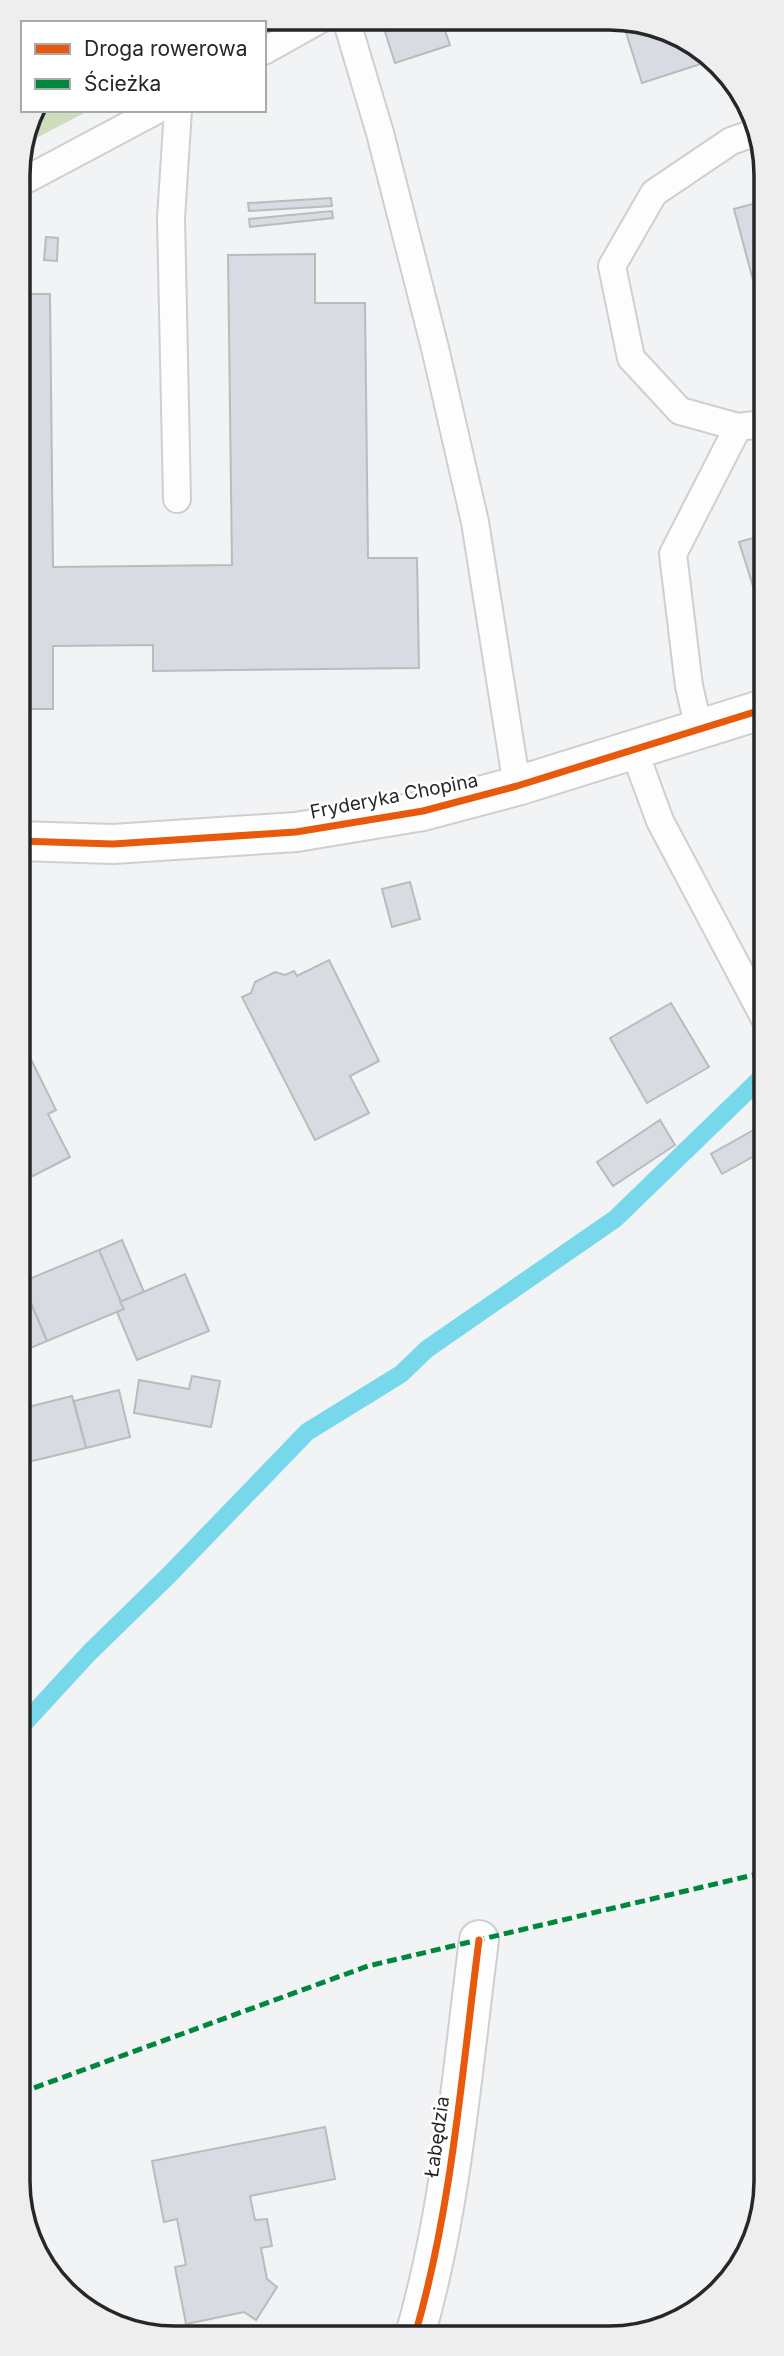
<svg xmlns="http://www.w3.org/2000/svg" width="784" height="2356" viewBox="0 0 784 2356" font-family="Inter,sans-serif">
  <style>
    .green { fill: #ceddbd }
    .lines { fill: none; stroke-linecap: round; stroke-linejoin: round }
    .stream { stroke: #76d8ea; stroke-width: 18 }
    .building { fill: #d8dbe2; stroke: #babbbd; stroke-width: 2 }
    .lane-casing { stroke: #cecfd1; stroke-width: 30 }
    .street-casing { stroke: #cecfd1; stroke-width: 42 }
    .secondary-casing { stroke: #cecfd1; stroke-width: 42 }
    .lane { stroke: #fdfdfe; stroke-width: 26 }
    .street { stroke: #fdfdfe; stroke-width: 38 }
    .secondary { stroke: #fdfdfe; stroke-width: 38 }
    .quiet { stroke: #00873e; stroke-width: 5; stroke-dasharray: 10 5; stroke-linecap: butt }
    .cycleway-casing { stroke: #fff; stroke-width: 11 }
    .cycleway { stroke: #e8590c; stroke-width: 7 }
    .labels { text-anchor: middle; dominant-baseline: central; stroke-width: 5; stroke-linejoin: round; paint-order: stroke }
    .street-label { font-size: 19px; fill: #262729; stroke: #fff }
    .rim { fill: none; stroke: #262729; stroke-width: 3.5 }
  </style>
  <rect width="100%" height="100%" fill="#f1f3f5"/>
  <g class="green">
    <path d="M175,18H267L259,23H148Z"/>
    <path d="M32,110H90L23,145Z"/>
  </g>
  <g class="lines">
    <path class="stream" d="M20,1728L89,1653L169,1575L307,1432L401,1374L427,1349L615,1219L765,1074"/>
  </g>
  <g class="building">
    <path d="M385,19H423L389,30Z"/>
    <path d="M423,19H441L450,45L395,63L385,32Z"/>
    <path d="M622,20L640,21L713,60L642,83Z"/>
    <path d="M331,198L332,206L249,211L248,203Z"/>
    <path d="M763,201L764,310H761L734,209Z"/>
    <path d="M332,211L333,218L250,227L249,219Z"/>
    <path d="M46,237L58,238L57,261L44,260Z"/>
    <path d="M315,254V303H365L368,558H417L419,668L153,671V645L53,646V709H19L18,294H50L53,567L232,565L228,255Z"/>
    <path d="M764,535V583L753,586L739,542Z"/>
    <path d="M410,882L420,919L392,927L382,889Z"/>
    <path d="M329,960L379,1061L350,1076L369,1113L315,1140L242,997L251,993L255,982L275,972L285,975L294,971L297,976Z"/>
    <path d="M671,1003L709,1067L647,1103L610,1038Z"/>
    <path d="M19,1035L56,1110L48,1114L70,1157L19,1183Z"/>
    <path d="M660,1120L675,1145L613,1186L597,1162Z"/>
    <path d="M757,1128L765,1143V1150L722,1174L711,1154Z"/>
    <path d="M122,1240L144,1292L120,1302L99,1250Z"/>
    <path d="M99,1250L124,1309L47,1341L22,1282Z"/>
    <path d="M185,1274L209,1331L137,1360L117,1312L124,1309L120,1302Z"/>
    <path d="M22,1282L47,1341L19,1353V1283Z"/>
    <path d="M192,1376L220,1381L211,1427L134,1413L139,1380L189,1389Z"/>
    <path d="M119,1390L130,1437L86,1448L74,1401Z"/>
    <path d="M72,1396L86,1448L20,1464V1409Z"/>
    <path d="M23,1472L29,1497L20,1499V1473Z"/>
    <path d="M325,2127L335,2179L250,2196L255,2220L267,2219L272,2246L261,2248L267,2279L277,2287L256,2320L244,2312L186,2324L175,2267L186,2265L177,2219L164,2222L152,2161Z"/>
  </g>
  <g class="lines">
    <g class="lane-casing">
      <g id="lane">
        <path d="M346,19L380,133L435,348L475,522L517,786"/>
        <path d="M264,51L323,18"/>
        <path d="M757,132L731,141L654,193L612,266L631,358L680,411L738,427L764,424"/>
        <path d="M18,184L157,110"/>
        <path d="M177,499L171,218L178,110"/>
        <path d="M699,729L689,686L673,554L738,427"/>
        <path d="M634,750L660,821L765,1019"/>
      </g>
    </g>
    <g class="street-casing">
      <path id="street" d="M415,2335C452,2208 462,2071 479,1940"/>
    </g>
    <g class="secondary-casing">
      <path id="secondary" d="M19,841L113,844L296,832L423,811L517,786L764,709"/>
    </g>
    <use href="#lane" class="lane"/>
    <use href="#street" class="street"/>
    <use href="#secondary" class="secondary"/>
    <path class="quiet" d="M20,2093L368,1966L766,1872"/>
    <g class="cycleway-casing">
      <g id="cycleway">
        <path d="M19,841L113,844L296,832L423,811L517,786L764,709"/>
        <path d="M415,2335C452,2208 462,2071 479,1940"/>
      </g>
    </g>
    <use href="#cycleway" class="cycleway"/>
  </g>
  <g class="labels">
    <g class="street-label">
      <text transform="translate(394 796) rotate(-11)">Fryderyka Chopina</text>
      <text transform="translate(437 2137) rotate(-82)">Łabędzia</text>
    </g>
  </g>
  <path d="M0 0H784V2356H0ZM175 30H609A145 145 0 0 1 754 175V2181A145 145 0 0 1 609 2326H175A145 145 0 0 1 30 2181V175A145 145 0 0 1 175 30Z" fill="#eee" fill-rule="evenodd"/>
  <path class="rim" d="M175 30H609A145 145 0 0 1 754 175V2181A145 145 0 0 1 609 2326H175A145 145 0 0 1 30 2181V175A145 145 0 0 1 175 30Z"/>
  <rect x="21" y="21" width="245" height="91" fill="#ffffff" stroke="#a8a9a9" stroke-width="2"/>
  <rect x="35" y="44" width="35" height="10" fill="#e8590c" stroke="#a8a9a9" stroke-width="2"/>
  <text x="84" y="56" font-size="21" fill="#262729">Droga rowerowa</text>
  <rect x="35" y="79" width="35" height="10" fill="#00873e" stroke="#a8a9a9" stroke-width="2"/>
  <text x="84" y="91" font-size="21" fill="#262729">Ścieżka</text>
</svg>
